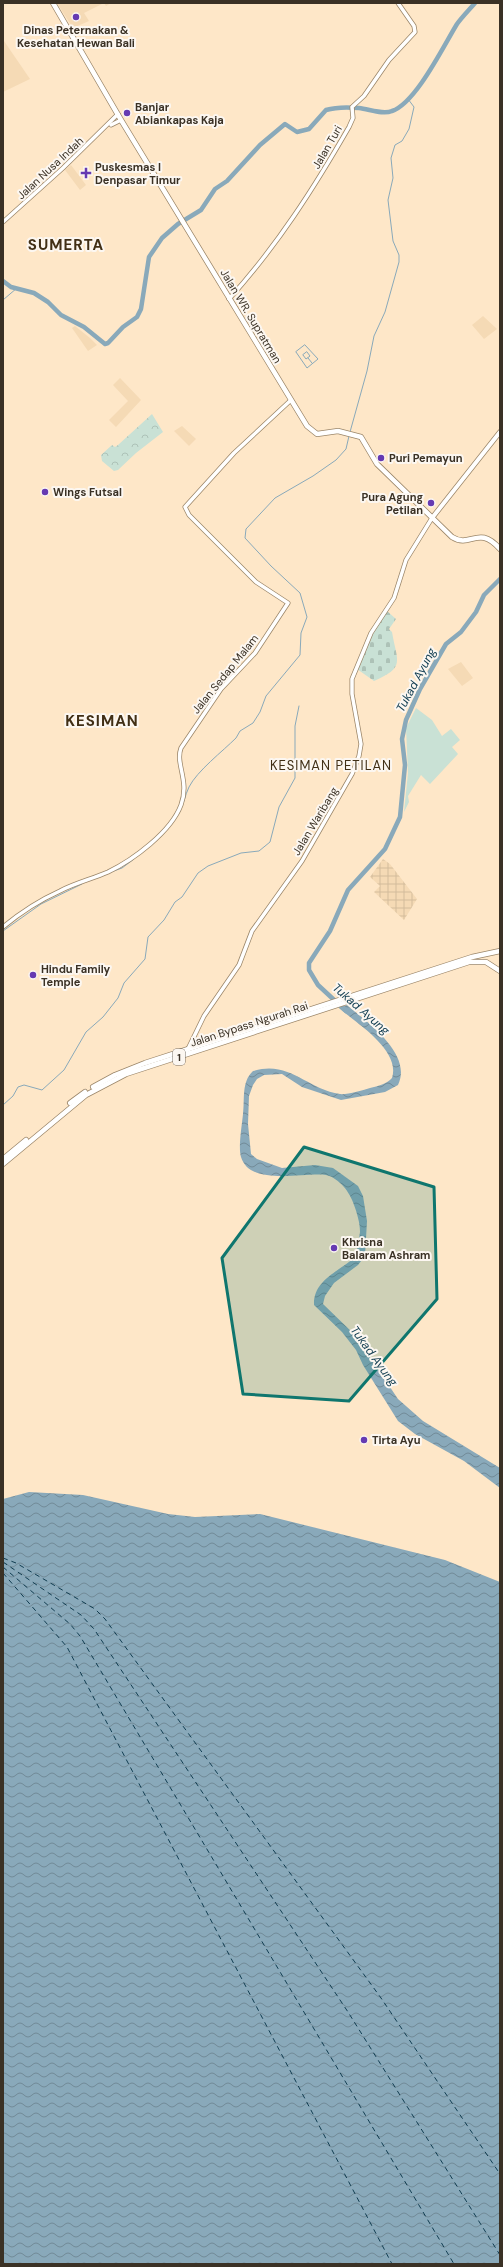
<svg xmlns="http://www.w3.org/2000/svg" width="503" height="2267" viewBox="0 0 503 2267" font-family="'DM Sans',sans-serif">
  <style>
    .built { fill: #f5dab5 }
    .industrial { fill: url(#industrial-grid) }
    .grass { fill: #c9e1d5 }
    .forest { fill: url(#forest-crowns) }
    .cemetery { fill: url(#cemetery-stones) }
    .water { fill: url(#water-waves) }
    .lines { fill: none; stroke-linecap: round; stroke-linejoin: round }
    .stream { stroke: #89a9ba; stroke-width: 1 }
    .river { stroke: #89a9ba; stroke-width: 4.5 }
    .ferry { stroke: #113d51; stroke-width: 1; stroke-dasharray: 5 4; stroke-linecap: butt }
    .tertiary-casing { stroke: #9b8669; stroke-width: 5 }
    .secondary-casing { stroke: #9b8669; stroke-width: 5.5 }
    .primary-casing { stroke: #9b8669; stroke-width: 6 }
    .trunk-casing { stroke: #9b8669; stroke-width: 6 }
    .tertiary { stroke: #fff; stroke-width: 3.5 }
    .secondary { stroke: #fff; stroke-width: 4 }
    .primary { stroke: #fff; stroke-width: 4.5 }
    .trunk { stroke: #fff; stroke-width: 4.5 }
    .marked { fill: #0f766e; fill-opacity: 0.2; stroke: #0f766e; stroke-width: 3; stroke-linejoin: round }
    .poi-dot { fill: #653ab2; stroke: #fcf7f1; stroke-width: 1.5 }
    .labels { text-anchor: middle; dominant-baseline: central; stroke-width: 4; stroke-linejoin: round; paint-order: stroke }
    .shield { fill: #fcf7f1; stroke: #746c62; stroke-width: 1 }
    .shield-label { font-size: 10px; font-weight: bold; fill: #3a3125 }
    .poi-label { font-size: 11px; font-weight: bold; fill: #3a3125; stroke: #fcf7f1; text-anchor: start }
    .street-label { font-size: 11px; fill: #3a3125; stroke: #fcf7f1 }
    .water-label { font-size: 12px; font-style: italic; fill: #113d51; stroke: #fcf7f1 }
    .quarter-label { font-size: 13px; letter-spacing: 1px; fill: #412f15; stroke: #fcf7f1 }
    .district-label { font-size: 15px; font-weight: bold; letter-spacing: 1px; fill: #412f15; stroke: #fcf7f1 }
  </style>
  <defs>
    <pattern id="industrial-grid" width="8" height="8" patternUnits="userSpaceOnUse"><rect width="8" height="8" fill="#f5dab5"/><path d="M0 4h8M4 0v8" fill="none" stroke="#d3bc9c"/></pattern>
    <pattern id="forest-crowns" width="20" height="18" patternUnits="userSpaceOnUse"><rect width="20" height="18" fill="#c9e1d5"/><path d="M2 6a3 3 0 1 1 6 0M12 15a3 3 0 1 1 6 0" fill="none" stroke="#adc2b7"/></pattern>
    <pattern id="cemetery-stones" width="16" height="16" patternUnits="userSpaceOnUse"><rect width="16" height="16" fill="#c9e1d5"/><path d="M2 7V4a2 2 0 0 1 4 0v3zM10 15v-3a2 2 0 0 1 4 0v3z" fill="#adc2b7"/></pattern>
    <pattern id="water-waves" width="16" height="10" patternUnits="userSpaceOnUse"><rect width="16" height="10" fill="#89a9ba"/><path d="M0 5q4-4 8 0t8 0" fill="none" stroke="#718a97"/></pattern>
  </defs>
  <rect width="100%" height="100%" fill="#fee7c8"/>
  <g class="built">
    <path d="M57,3H111L106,6L104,3L84,13L89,21L73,28Z"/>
    <path d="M4,41L30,79L3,92V42Z"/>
    <path d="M71,165L86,185L80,190L65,170Z"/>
    <path d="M483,316L497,329L484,339L472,325Z"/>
    <path d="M75,326L90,338L97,345L88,351L72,328Z"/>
    <path d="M120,378L141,400L116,427L109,420L128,401L113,385Z"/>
    <path d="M182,426L196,439L189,446L174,431Z"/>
    <path d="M461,662L473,678L462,686L448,669Z"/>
  </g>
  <path class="industrial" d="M383,859L390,864L417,899L404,920L374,892L380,886L370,877Z"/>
  <path class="grass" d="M416,708L432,720L442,736L451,729L460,740L452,747L458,754L430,784L421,775L408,796L409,802L404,812L408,773L406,728Z"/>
  <path class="forest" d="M152,414L163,432L136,453L118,470L114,471L102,461L101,455L112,445L115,447L118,445Z"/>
  <path class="cemetery" d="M387,611L396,619L389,629L392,632C397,662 406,667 374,681L357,669L370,636Z"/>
  <g class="water">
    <path d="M347,1005C367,1022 413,1054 398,1085L385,1092L341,1100L302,1087L282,1074L264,1075L257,1079L253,1085L249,1096L248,1124L251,1154L257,1159L282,1168L315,1165L333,1168L358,1186L363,1196L367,1221L365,1256L358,1265L334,1283L325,1296L323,1304L355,1335L398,1399L423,1421L500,1468V1488L464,1461L415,1434L398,1421L363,1365L356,1350L342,1332L314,1305C313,1279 341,1271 356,1256C357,1248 359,1240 360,1232C360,1223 357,1213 354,1205C350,1192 339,1178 326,1175C304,1172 250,1187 241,1157C238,1147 242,1125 243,1114C245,1100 241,1082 253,1071C290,1060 306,1089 340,1094C346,1095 364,1090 370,1088C378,1086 387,1084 392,1078C401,1050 356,1023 339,1008Z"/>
    <path d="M29,1492L83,1495L168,1514L195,1517L260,1514L445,1560L500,1582V2264H3V1499Z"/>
  </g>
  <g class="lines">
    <g class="stream">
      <path d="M3,300L17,288"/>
      <path d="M305,345L318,359L307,368L296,352Z"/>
      <path d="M307,352L310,356L306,359L303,355Z"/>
      <path d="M308,358L312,363"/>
      <path d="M350,432L367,371L374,336L385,312L399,262V255L393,241L388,200L393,178L391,158L395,145L402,141L409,129L414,107L408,99"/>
      <path d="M179,813C184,804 185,795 189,787C197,771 223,751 236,738L240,731L253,723L260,712L266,696L300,655L301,633L307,617L300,593L271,566L245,538L246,529L275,498L313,476L336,460L346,449L349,436"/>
      <path d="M111,872L122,868L134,859"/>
      <path d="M3,931L41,904L82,884"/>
      <path d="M3,1105L13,1096L18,1087L24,1085L42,1090L64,1070L86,1032L103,1017L118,998L124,983L145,959L148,937L164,920L175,902L182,897L198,873L208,866L241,853L259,851L270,842L279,807L295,778V726L299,706"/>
    </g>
    <g class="river">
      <path d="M3,281L11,287L34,293L48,302L61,315L84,327L105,344L108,343L123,327L137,317L141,309L149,257L162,238L178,224L201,210L215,189L227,181L260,145L285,124L297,132L309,129L326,110C336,107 348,107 359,108C369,109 383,115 392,111C416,103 444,45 457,24C462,17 469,10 475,3"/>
      <path d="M346,1011L318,985L309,970V963L330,931L348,890L385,849L400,817L405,765L402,739L406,720L420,689L446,644L461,632L476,612L484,595L500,579"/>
    </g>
    <g class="ferry">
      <path d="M3,1558L16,1563L95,1609L105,1619L381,1998L500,2174"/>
      <path d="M3,1562L81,1615L94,1629L348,2012L500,2255"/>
      <path d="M3,1567L70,1624L80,1636L454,2264"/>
      <path d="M3,1573L67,1647L392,2264"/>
    </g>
    <g class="tertiary-casing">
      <g id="tertiary">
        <path d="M111,125L121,120"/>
        <path d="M3,222L63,168L118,114"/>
        <path d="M229,299C277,246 314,188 349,127L353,118L352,107L364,96L389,60L415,32L414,26L398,3"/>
        <path d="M3,927C20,913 40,900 60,891C75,883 92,879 108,872C133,860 171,832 181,805C190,781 175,764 181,748L221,689L255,653L288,603L256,582L189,515L185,507L234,453L291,400"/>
        <path d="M187,1051L204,1016L239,965L252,931L302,861L352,774L359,756L361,744L352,694V679L371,633L394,598L406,560L432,518"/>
      </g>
    </g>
    <g class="secondary-casing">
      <path id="secondary" d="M432,518L500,432"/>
    </g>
    <g class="primary-casing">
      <path id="primary" d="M53,3L121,120L307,426L317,434L338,431L361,437L377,464L452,537C471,549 478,524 500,549"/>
    </g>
    <g class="trunk-casing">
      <g id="trunk">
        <path d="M93,1087L115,1075L145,1063L472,957L500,951"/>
        <path d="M70,1103L85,1092"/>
        <path d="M3,1159L26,1140"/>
        <path d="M3,1164L86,1095L126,1074L469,962H486L500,971"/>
      </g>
    </g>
    <use href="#tertiary" class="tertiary"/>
    <use href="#secondary" class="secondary"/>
    <use href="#primary" class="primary"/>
    <use href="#trunk" class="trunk"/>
  </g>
  <path class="marked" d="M304,1147L434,1187L437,1299L349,1401L243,1394L222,1258Z"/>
  <g class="poi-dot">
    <circle cx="76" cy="17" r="4"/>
    <circle cx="127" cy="113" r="4"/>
    <path d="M84 167h4v4h4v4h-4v4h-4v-4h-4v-4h4z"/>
    <circle cx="381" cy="458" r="4"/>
    <circle cx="45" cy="492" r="4"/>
    <circle cx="431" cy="503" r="4"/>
    <circle cx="33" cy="975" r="4"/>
    <circle cx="334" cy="1248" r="4"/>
    <circle cx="364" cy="1440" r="4"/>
  </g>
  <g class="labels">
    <rect class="shield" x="173" y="1049" width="12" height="16" rx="3"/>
    <g class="shield-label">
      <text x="179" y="1057">1</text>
    </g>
    <g class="poi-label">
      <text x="76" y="30" text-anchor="middle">Dinas Peternakan &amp;<tspan x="76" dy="13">Kesehatan Hewan Bali</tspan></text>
      <text x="135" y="107">Banjar<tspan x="135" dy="13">Abiankapas Kaja</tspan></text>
      <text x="95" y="167">Puskesmas I<tspan x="95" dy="13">Denpasar Timur</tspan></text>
      <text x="389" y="458">Puri Pemayun</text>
      <text x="53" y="492">Wings Futsal</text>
      <text x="423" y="497" text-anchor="end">Pura Agung<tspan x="423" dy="13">Petilan</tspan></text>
      <text x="41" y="969">Hindu Family<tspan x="41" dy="13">Temple</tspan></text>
      <text x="342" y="1242">Khrisna<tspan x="342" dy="13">Balaram Ashram</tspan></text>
      <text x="372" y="1440">Tirta Ayu</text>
    </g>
    <g class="street-label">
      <text transform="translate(327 147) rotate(-60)">Jalan Turi</text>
      <text transform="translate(50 168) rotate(-43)">Jalan Nusa Indah</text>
      <text transform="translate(251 316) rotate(59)">Jalan WR. Supratman</text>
      <text transform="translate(225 674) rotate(-51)">Jalan Sedap Malam</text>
      <text transform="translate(315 821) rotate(-59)">Jalan Waribang</text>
      <text transform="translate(249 1024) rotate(-18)">Jalan Bypass Ngurah Rai</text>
    </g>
    <g class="water-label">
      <text transform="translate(416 680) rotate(-62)">Tukad Ayung</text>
      <text transform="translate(361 1009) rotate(41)">Tukad Ayung</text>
      <text transform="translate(374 1356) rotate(54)">Tukad Ayung</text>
    </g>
    <g class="quarter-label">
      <text x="331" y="765">KESIMAN PETILAN</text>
    </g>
    <g class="district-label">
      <text x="66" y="245">SUMERTA</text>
      <text x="102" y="721">KESIMAN</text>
    </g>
  </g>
  <rect width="503" height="2267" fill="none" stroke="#3a3125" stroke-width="8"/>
</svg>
